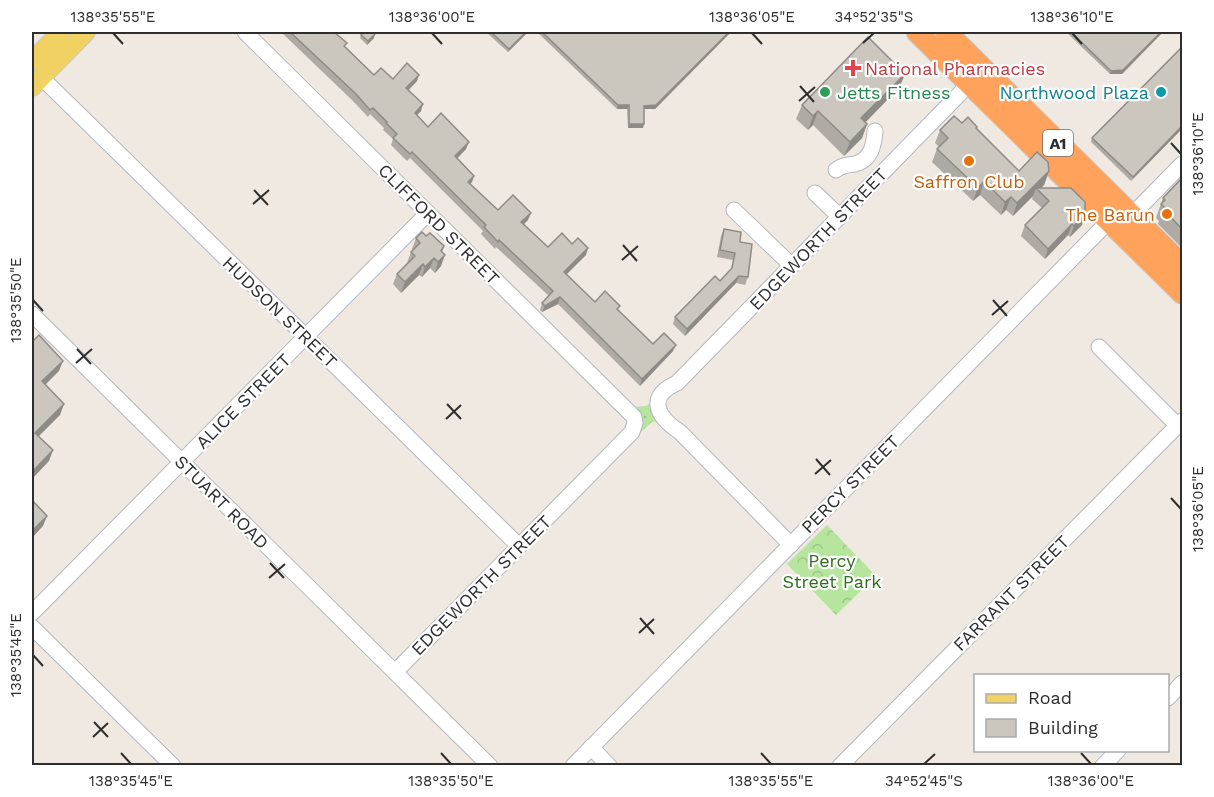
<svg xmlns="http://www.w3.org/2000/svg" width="1214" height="797" viewBox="0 0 1214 797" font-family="'Work Sans',sans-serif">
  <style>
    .park { fill: url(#park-crowns) }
    .garden { fill: url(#garden-dots) }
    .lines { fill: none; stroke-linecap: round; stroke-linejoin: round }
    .minor-casing { stroke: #b4b7c1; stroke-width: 17 }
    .major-casing { stroke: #c9c9c9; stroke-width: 20 }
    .highway-casing { stroke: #c9c9c9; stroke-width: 23 }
    .minor { stroke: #fff; stroke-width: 15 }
    .major { stroke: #f2d163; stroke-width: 18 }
    .highway { stroke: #ffa35c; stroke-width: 21 }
    .wall { fill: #afaba4 }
    .shaded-wall { fill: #8e8b86 }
    .building { fill: #cbc7bf; stroke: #8e8b86; stroke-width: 1.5 }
    .ticks { fill: none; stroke: #2e2e2e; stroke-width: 2 }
    .health-dot { fill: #e0444e; stroke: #fff; stroke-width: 2 }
    .leisure-dot { fill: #2e9e5b; stroke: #fff; stroke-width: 2 }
    .culture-dot { fill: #0f9aa8; stroke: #fff; stroke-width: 2 }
    .food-dot { fill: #e8710a; stroke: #fff; stroke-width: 2 }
    .labels { text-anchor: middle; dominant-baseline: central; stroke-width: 4.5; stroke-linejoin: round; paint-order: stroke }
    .shield { fill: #fff; stroke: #6d6d6d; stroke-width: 1.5 }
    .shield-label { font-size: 16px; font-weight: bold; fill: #2e2e2e }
    .health-label { font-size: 18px; fill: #be3a42; stroke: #fff; text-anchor: start }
    .leisure-label { font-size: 18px; fill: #27864d; stroke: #fff; text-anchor: start }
    .culture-label { font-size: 18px; fill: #0d838f; stroke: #fff; text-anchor: end }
    .food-label { font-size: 18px; fill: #c56008; stroke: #fff }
    .street-label { font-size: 18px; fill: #2e2e2e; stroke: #fff }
    .park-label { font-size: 18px; fill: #2c6e1b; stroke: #fff }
    .neatline { fill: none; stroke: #2e2e2e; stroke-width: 2 }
    .ticks-label { font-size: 15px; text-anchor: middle; fill: #2e2e2e }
  </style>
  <defs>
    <pattern id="park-crowns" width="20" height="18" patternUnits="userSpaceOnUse" patternTransform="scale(1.5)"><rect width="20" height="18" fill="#b6e59e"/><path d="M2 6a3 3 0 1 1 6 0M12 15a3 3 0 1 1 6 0" fill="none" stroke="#9dc588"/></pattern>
    <pattern id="garden-dots" width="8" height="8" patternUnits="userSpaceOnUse" patternTransform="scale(1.5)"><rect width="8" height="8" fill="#b6e59e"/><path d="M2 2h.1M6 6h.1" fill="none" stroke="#9dc588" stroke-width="1.8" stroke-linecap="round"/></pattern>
  </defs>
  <rect width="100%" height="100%" fill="#efe9e1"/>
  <path class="park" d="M827,525L876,576L836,615L787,564Z"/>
  <path class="garden" d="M654,401L658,421L652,422L641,432V417L635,407L646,406Z"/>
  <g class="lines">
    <g class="minor-casing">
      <g id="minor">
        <path d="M245,32L634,417L635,423L632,432L395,672"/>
        <path d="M41,77L519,546"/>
        <path d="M836,170C842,165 848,165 855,164C871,160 874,145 875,131"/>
        <path d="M815,193L840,217"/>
        <path d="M734,210L792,266"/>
        <path d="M1132,226V215L1182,164"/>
        <path d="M32,314L490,766"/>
        <path d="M1099,347L1178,426"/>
        <path d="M791,545L680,432C657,417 646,397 677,383L976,77"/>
        <path d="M32,613L428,213"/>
        <path d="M32,627L173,766"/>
        <path d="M1168,698L1182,683"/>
        <path d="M591,747L609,766"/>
        <path d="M573,766L1109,221L1111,211"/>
        <path d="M840,766L1182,421"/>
        <path d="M1103,766L1118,750"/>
      </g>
    </g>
    <g class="major-casing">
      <g id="major">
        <path d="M32,61L61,32"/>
        <path d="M32,87L86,32"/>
      </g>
    </g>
    <g class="highway-casing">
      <g id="highway">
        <path d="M917,32L1182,293"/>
        <path d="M946,32L1182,265"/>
      </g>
    </g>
    <use href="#minor" class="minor"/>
    <use href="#major" class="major"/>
    <use href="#highway" class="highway"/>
  </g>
  <g class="wall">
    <path d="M281,32H334L345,48L374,75L393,79L417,81L409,90L421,111L417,115L428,127L466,149L457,159L474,176L470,184L498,210L528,220L524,224L548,247L572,244L586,255L566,274L595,302L618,310L653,344L673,351L640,386L558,304L542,312L540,310L542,303L549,296L496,247L495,249L481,234L483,231L410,158L407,161L391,145L393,139L383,130L384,128L370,114L368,117L353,101Z"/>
    <path d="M486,32H528L508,52Z"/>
    <path d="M537,32H731L655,109H644L643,128H628L627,109H617Z"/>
    <path d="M1066,32H1163L1122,74H1110Z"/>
    <path d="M361,35L374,38L367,45L360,38Z"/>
    <path d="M1181,48L1131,181L1091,142L1092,138Z"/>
    <path d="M905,74L899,88L865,122L867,124L862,138L844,156L813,125L808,130L796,119L802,105Z"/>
    <path d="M962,123L977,127L976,129L1019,171H1049L1044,185L1041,188L1082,225L1070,237L1068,235L1045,259L1021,236L1025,225L1042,208L1032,199L1033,196L1013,216L1006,210L1001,215L980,195L973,201L932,162L937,149L939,147L935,143L940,130Z"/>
    <path d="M1182,178V248L1158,224L1159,221L1156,218L1163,198Z"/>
    <path d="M724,229L740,242L748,277L745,285L736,283L685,336L673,324L675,317L720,281L731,270L733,260L717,257L721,236Z"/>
    <path d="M426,236L444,246L442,252L441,266L435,273L430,268L422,277L419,275L401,293L393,284L397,274L407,263L411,252L413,250L412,249L416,238Z"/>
  </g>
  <g class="shaded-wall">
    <path d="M526,32H528L508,52L509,49Z"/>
    <path d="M729,32H731L655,109H643L644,106Z"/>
    <path d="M1161,32H1163L1122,74H1110L1111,71Z"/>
    <path d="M375,34L374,38L367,45L368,41Z"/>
    <path d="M905,74L899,88L856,132L861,118Z"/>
    <path d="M419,75L417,81L404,94L406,88Z"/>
    <path d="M423,104L421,111L412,120L415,113Z"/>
    <path d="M618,105H629L627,109H617Z"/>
    <path d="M818,111L813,125L808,130L813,116Z"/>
    <path d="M629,124H644L643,128H628Z"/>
    <path d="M867,124L862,138L844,156L850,142Z"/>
    <path d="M1182,126V129L1131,181L1133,177Z"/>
    <path d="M469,142L466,149L452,163L455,156Z"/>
    <path d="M1049,171L1044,185L1038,191L1036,188L1033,196L1013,216L1017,203Z"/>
    <path d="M474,176L472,182L466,189L468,182Z"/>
    <path d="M984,181L980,195L973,201L978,188Z"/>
    <path d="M1011,197L1006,210L1001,215L1005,202Z"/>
    <path d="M531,213L528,220L519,229L521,222Z"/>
    <path d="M1085,214L1082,225L1070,237L1074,226Z"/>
    <path d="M1072,224L1068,235L1045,259L1048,249Z"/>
    <path d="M588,248L586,255L562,279L564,272Z"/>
    <path d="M445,255L441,266L435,273L438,262Z"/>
    <path d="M434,258L430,268L422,277L425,267Z"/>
    <path d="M423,264L419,275L401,293L405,282Z"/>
    <path d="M739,276L736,283L685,336L687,329Z"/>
    <path d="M560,297L558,304L542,312L545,306Z"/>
    <path d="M676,345L673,351L640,386L642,379Z"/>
    <path d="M63,361L59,371L38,392L42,381Z"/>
    <path d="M64,404L60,415L32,443L35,433Z"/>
    <path d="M53,450L49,461L32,479V472Z"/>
    <path d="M47,516L43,526L32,538V531Z"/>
  </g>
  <g class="building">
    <path d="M290,32H334L347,43L344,46L374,75L381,68L393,79L407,63L419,75L406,88L423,104L415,113L428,127L441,113L469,142L455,156L474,176L468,182L498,210L513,195L531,213L521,222L548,247L562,233L572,244L578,238L588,248L564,272L595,302L605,291L620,306L617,309L653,344L664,333L676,345L642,379L560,297L545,306L542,303L553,291L499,240L498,242L484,227L486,225L412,152L410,154L393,138L397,134L386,123L387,122L373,108L370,110L356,94Z"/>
    <path d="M364,32H373L375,34L368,41L361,35Z"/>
    <path d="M491,32H526L509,49Z"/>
    <path d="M542,32H729L656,105L644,106V124H629V105H618Z"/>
    <path d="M1071,32H1161L1123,70L1111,71Z"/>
    <path d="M868,37L905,74L861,118L867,124L850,142L818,111L813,116L802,105Z"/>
    <path d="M1181,48L1182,50V126L1133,177L1092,138Z"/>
    <path d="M954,116L962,123L968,117L977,127L976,128L1019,171L1037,152L1048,162L1049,171L1017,203L1011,197L1005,202L984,181L978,188L937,149L948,138L940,130Z"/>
    <path d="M1182,178V229L1163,209L1165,208L1161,204L1165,200L1163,198Z"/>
    <path d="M1036,188H1071L1085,202V214L1074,226L1072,224L1048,249L1025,225L1049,201Z"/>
    <path d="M724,229L741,232L740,242L752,244L748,277L739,276L687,329L675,317L715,276L720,281L732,268L735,253L720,250Z"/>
    <path d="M422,232L426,236L430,233L444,246L441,251L445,255L438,262L434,258L425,267L423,264L405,282L397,274L415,256L411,252L420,243L416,238Z"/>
    <path d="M39,335L63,361L42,381L64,404L35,433L53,450L32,472V338L34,340Z"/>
    <path d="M32,500L47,516L32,531Z"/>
  </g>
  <path class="ticks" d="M113,33L123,44M432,33L442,44M752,33L762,44M1072,33L1082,44M863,43L874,33M800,86L814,102M799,101L815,87M1171,143L1181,154M254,190L268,205M253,204L269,190M623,245L637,261M622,260L638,246M33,300L43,311M993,300L1007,316M992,315L1008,301M77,349L91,364M76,363L92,349M447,404L461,419M446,419L461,405M816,459L830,475M815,474L831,460M1171,498L1181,509M270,563L284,578M269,578L285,564M640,618L654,634M639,633L654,619M33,655L43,666M94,722L108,737M93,737L108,723M121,753L131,764M441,753L451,764M761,753L771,764M1081,753L1091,764M924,764L935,754"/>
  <path class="health-dot" d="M850 59h6v6h6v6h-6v6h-6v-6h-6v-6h6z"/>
  <circle class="leisure-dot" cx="825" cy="92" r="6"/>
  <circle class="culture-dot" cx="1161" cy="92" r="6"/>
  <g class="food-dot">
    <circle cx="969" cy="161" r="6"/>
    <circle cx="1167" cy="214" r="6"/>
  </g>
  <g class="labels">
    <rect class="shield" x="1043" y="130" width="30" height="26" rx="4.5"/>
    <g class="shield-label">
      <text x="1058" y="143">A1</text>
    </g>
    <g class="health-label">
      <text x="865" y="68">National Pharmacies</text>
    </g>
    <g class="leisure-label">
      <text x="837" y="92">Jetts Fitness</text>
    </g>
    <g class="culture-label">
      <text x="1149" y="92">Northwood Plaza</text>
    </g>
    <g class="food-label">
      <text x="969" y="181">Saffron Club</text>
      <text x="1155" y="214" text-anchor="end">The Barun</text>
    </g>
    <g class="street-label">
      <text transform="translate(439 224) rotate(45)">CLIFFORD STREET</text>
      <text transform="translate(818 239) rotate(-46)">EDGEWORTH STREET</text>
      <text transform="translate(280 312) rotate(44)">HUDSON STREET</text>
      <text transform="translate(243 401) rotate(-45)">ALICE STREET</text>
      <text transform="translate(850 484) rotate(-45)">PERCY STREET</text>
      <text transform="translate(222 502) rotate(45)">STUART ROAD</text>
      <text transform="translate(481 585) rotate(-45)">EDGEWORTH STREET</text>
      <text transform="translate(1011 593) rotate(-45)">FARRANT STREET</text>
    </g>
    <g class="park-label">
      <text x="832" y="560">Percy<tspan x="832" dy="21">Street Park</tspan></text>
    </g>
  </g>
  <rect width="1214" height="797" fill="none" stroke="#ffffff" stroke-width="66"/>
  <rect x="974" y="674" width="195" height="78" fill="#ffffff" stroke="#ababab" stroke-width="1.5"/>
  <rect x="986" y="694" width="30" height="9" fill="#f2d163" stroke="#ababab" stroke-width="1.5"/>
  <text x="1028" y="704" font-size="18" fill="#2e2e2e">Road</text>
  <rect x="986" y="719" width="30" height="18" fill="#cbc7bf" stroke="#ababab" stroke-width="1.5"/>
  <text x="1028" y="734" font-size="18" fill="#2e2e2e">Building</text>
  <rect x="33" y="33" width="1148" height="731" class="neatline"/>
  <g class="ticks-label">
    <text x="113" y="22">138°35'55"E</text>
    <text x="432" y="22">138°36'00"E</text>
    <text x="752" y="22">138°36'05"E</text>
    <text x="874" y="22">34°52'35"S</text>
    <text x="1072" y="22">138°36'10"E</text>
    <text transform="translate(1198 154) rotate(-90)" y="5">138°36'10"E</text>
    <text transform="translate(16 300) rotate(-90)" y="5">138°35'50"E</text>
    <text transform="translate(1198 509) rotate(-90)" y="5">138°36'05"E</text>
    <text transform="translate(16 655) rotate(-90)" y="5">138°35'45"E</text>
    <text x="131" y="786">138°35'45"E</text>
    <text x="451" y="786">138°35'50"E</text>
    <text x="771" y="786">138°35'55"E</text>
    <text x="924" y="786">34°52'45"S</text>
    <text x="1091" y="786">138°36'00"E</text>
  </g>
</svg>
